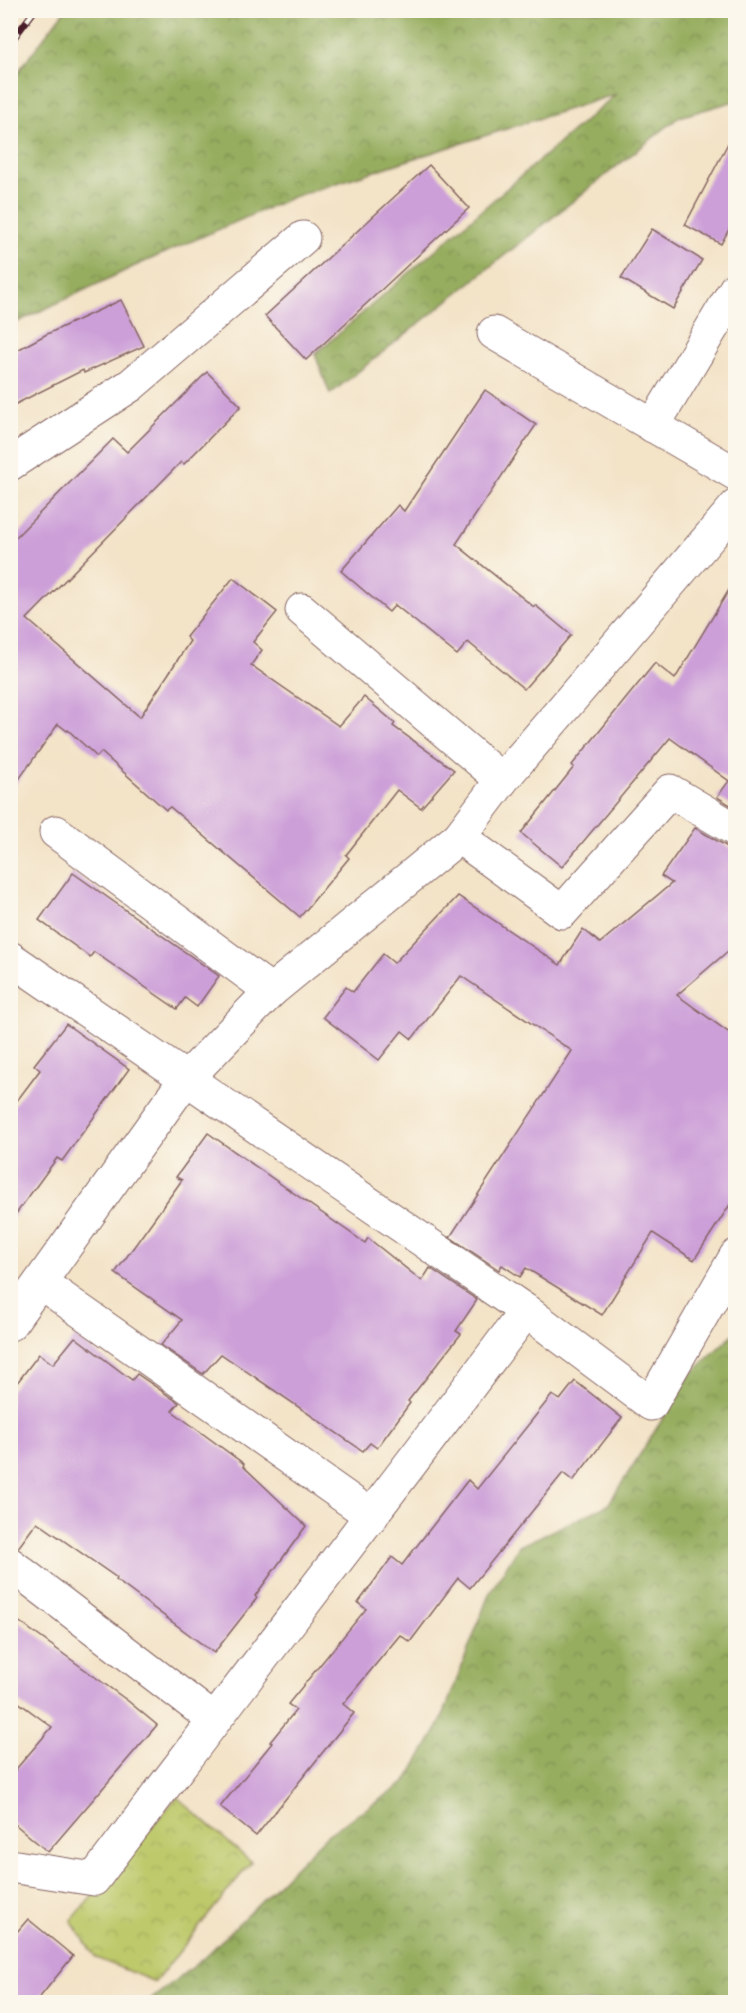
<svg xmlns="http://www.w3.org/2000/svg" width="746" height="2013" viewBox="0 0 746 2013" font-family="Mali,sans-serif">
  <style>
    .forest { fill: url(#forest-crowns); stroke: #706645; stroke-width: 1.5 }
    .park { fill: url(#park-crowns); stroke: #84744b; stroke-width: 1.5 }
    .building { fill: #cc9fd8 }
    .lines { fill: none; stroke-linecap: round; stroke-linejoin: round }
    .minor-casing { stroke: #856462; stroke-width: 35 }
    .minor { stroke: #fff; stroke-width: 33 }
    .rail-casing { stroke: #4a1f2b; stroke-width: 7 }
    .rail { stroke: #fbf7ec; stroke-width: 4.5; stroke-dasharray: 14; stroke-linecap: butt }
  </style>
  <defs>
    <pattern id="forest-crowns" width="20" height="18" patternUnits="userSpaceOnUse" patternTransform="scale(1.5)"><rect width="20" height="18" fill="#96ad5f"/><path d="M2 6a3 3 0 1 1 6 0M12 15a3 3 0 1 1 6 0" fill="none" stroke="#7c8c4f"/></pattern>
    <pattern id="park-crowns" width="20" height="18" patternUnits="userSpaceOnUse" patternTransform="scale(1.5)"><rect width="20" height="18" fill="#bdc96b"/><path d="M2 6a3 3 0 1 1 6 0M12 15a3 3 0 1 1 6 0" fill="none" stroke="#a4ac5d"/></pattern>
  </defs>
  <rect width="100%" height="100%" fill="#fbf7ec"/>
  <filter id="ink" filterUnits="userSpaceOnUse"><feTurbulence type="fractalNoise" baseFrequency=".0167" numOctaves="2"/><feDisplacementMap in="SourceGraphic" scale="12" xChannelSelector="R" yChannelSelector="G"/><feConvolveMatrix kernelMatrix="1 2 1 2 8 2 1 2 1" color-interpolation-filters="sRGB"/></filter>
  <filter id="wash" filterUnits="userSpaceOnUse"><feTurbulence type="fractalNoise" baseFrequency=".008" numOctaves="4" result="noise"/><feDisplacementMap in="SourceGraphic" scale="24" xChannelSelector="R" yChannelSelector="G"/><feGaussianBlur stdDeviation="1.35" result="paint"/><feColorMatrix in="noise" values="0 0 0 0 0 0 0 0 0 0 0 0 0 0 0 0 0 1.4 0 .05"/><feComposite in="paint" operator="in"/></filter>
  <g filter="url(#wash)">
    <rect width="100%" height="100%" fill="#f3e3c7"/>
    <g class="forest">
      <path d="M64,11H735V101L679,117L330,394L315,354L616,94L293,197L135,266L11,325V81Z"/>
      <path d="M735,1332V2002H148L206,1956L327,1835L406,1782L440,1724L489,1594L519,1546L608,1505L691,1374Z"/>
    </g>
    <path class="park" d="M177,1797L251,1862L155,1982L96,1958L71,1921Z"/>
    <g id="blocks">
      <g class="building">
        <path d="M735,130V218L721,244L685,225Z"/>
        <path d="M429,165L469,208L306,360L265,316Z"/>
        <path d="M652,229L702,260L673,309L621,278Z"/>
        <path d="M121,300L144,346L84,373L83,370L10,407V354L45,335Z"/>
        <path d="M207,372L241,406L184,464L181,462L27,619L140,717L190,641L186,637L233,578L277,612L253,642L262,650L251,665L339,726L364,697L395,723L393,726L454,770L421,808L397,790L346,855L349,858L300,917L170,807L166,810L101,752L97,757L68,730L67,731L58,724L10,792V543L113,439L127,452Z"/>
        <path d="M485,390L536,425L456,544L534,607L535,605L571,635L524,689L468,642L457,655L395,605L389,612L341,571L398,505L404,511Z"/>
        <path d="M735,580V808L717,797L729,781L670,738L562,867L521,833L574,767L572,765L655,663L675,679Z"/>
        <path d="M695,828L726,846L735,849V945L677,995L735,1037V1197L694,1260L653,1233L602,1315L526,1268L520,1277L502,1265L499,1270L450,1237L572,1051L461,976L412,1039L402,1031L379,1060L323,1017L346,987L353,992L383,954L394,963L458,896L560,965L583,929L600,943L672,883L661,876Z"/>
        <path d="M73,873L219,976L197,1007L185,998L177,1009L94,952L90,957L39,920Z"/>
        <path d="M66,1024L129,1069L62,1161L57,1158L10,1222V1110L40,1070L34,1065Z"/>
        <path d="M208,1133L365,1243L368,1238L422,1281L430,1268L477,1300L456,1331L461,1334L408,1401L410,1403L377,1448L370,1443L363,1451L221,1354L203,1374L161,1345L182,1320L115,1273L182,1180L176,1177Z"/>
        <path d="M75,1337L132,1380L137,1374L179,1403L172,1411L244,1464L243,1466L306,1526L255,1596L257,1598L214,1653L116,1580L117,1578L37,1522L18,1548L10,1546V1392L39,1354L53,1364Z"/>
        <path d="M575,1381L622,1418L573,1481L563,1473L470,1588L458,1578L410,1642L400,1635L343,1704L354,1713L256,1836L220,1807L272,1743L270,1742L296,1710L288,1704L366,1609L358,1603L392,1557L402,1565L468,1480L477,1489L552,1395L560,1400Z"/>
        <path d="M10,1615L128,1701L157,1725L48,1852L10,1820V1776L52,1727L10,1696Z"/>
        <path d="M28,1919L73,1956L36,2002H10V1940Z"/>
      </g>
    </g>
  </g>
  <g filter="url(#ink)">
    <use href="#blocks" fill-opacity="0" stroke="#856462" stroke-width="1.5"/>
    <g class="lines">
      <g class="minor-casing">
        <g id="minor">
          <path d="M494,333L736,474"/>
          <path d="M653,426L736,288"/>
          <path d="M10,464L131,385L303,238"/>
          <path d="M302,610L502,780"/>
          <path d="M56,832L271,991"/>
          <path d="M459,837L562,912L670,791L736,830"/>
          <path d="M10,958L526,1311L651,1404L736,1256"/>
          <path d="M41,1283L372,1516"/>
          <path d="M10,1324L185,1080L271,991L459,837L502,780L736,506"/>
          <path d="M10,1564L214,1720"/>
          <path d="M10,1866L94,1879C237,1689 383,1502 526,1311"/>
        </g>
      </g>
      <use href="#minor" class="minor"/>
      <g class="rail-casing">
        <path id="rail" d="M10,43L35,10"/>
      </g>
      <use href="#rail" class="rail"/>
    </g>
  </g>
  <rect width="746" height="2013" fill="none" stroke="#fbf7ec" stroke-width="36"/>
</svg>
